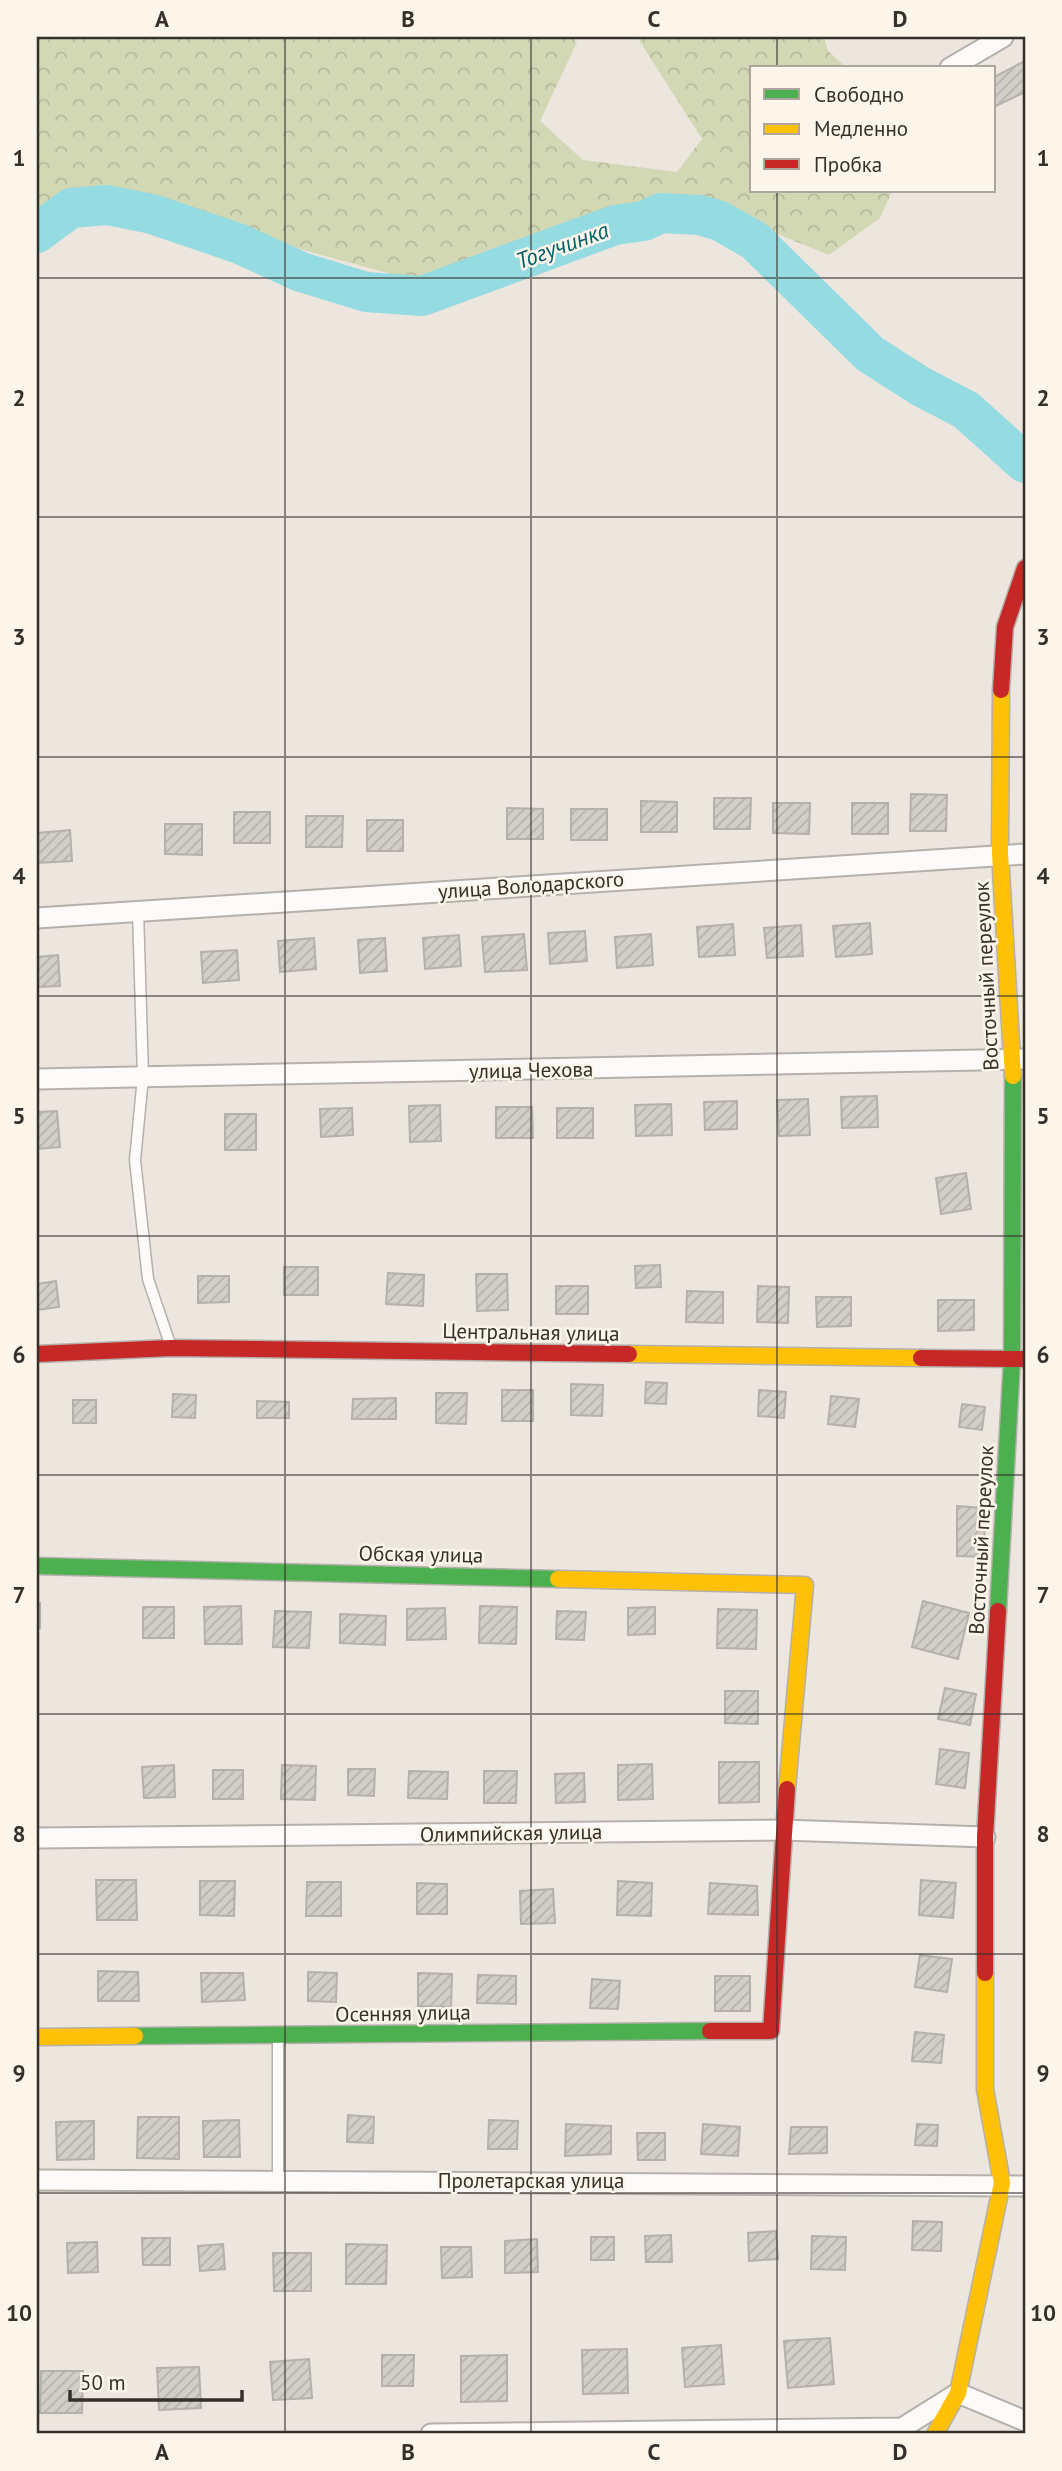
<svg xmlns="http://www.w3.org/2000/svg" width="1062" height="2471" viewBox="0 0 1062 2471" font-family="'PT Sans',sans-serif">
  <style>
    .grass { fill: url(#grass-dots) }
    .forest { fill: url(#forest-crowns) }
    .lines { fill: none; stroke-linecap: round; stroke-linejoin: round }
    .river { stroke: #95dbe2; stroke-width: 40 }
    .building { fill: url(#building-hatch); stroke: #b4b0aa; stroke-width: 2 }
    .lane-casing { stroke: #b5b0aa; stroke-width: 13 }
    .street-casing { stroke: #b5b0aa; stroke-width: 23 }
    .fast-casing { stroke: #b5b0aa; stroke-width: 19 }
    .slow-casing { stroke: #b5b0aa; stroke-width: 19 }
    .jam-casing { stroke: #b5b0aa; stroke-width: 19 }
    .lane { stroke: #fcfbfa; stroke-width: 10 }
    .street { stroke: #fcfbfa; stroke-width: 19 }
    .fast { stroke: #4caf50; stroke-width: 16 }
    .slow { stroke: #ffc107; stroke-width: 16 }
    .jam { stroke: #c62828; stroke-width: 16 }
    .grid { fill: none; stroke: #34302b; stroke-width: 2; stroke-opacity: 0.55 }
    .labels { text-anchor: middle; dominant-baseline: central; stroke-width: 5; stroke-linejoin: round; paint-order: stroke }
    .street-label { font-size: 21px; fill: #34302b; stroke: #fdf5ea }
    .water-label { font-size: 23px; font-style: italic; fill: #005f68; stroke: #fdf5ea }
    .neatline { fill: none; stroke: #34302b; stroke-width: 2.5 }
    .grid-label { font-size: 23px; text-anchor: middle; font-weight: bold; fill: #34302b }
  </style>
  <defs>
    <pattern id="grass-dots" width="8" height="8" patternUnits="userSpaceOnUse" patternTransform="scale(1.75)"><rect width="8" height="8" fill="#d1d8b3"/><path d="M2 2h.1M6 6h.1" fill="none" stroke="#b4ba9a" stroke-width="1.8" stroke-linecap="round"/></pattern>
    <pattern id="forest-crowns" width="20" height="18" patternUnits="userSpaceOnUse" patternTransform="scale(1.75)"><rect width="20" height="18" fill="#d1d8b3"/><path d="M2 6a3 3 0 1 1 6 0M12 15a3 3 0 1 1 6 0" fill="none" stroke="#b4ba9a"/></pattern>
    <pattern id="building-hatch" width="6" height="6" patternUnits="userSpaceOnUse" patternTransform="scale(1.75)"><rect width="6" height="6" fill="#d2cec8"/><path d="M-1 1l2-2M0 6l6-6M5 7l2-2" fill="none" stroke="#b5b1ac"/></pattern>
  </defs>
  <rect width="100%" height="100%" fill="#ece6df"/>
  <path class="grass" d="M77,187L71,208L37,233V214Z"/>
  <path class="forest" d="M37,37H572L577,42L540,121L583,160L677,172L702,139L637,37H824L828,51L847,68H752V191H892L880,218L829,255L691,199L519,245L413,280L77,188L37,214Z"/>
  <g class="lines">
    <path class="river" d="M37,233L71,208L107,205L152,214L240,244L301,272L366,292L422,296L615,225L644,221L661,213L700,215L720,221L755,241L870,354L920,386L966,410L1025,463"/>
  </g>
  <g class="building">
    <path d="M1025,61V92L994,107V77Z"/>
    <path d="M911,794L947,795L946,831H910Z"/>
    <path d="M714,798H751L750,829H714Z"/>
    <path d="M641,801L677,802V832H641Z"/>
    <path d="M773,803H810L809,834L773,833Z"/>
    <rect x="852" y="803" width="36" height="31"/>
    <path d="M507,808L543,809V839H507Z"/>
    <rect x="571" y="809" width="36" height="31"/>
    <rect x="234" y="812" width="36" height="31"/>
    <path d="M306,816H343L342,847H306Z"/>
    <rect x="367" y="820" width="36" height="31"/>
    <path d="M165,824H202V855L165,854Z"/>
    <path d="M70,830L72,861L37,863V833Z"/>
    <path d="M870,923L872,954L836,957L833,926Z"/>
    <path d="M733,924L735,955L699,957L697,927Z"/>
    <path d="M801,925L803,956L767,958L764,928Z"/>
    <path d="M585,931L587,961L550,964L548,933Z"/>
    <path d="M524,934L527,970L485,972L482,937Z"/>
    <path d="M651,934L653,965L617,968L615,937Z"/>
    <path d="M459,935L461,966L425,969L423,938Z"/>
    <path d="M314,938L316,969L280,972L278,941Z"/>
    <path d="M385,938L387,971L360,973L358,940Z"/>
    <path d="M237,950L239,980L203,983L201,952Z"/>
    <path d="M58,955L60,986L37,987V957Z"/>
    <path d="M877,1096L878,1127L842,1128L841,1097Z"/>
    <path d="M808,1099L810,1135L779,1136L777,1100Z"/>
    <path d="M737,1101V1129L705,1130L704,1102Z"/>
    <path d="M671,1104L672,1135L636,1136L635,1105Z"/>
    <path d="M440,1105L441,1141L410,1142L409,1106Z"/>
    <path d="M496,1107H532L533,1138H496Z"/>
    <path d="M352,1108L353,1135L321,1137L320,1109Z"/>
    <rect x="557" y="1108" width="36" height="30"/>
    <path d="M57,1111L60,1147L37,1149V1112Z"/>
    <rect x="225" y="1114" width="31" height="36"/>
    <path d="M966,1173L971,1209L941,1214L936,1178Z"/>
    <path d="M660,1265L661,1287L636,1288L635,1266Z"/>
    <rect x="284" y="1267" width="34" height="28"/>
    <path d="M388,1273L424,1275L423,1306L386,1304Z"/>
    <path d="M476,1274H507L508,1310L477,1311Z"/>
    <path d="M198,1276H229V1302L198,1303Z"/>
    <path d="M56,1281L59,1307L37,1310V1284Z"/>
    <rect x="556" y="1286" width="32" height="28"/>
    <path d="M758,1286L789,1287L788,1323L757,1322Z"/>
    <path d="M687,1291L723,1292V1323L686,1322Z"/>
    <path d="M816,1297H851V1326L817,1327Z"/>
    <path d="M938,1300H974V1330L938,1331Z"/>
    <path d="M646,1382L667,1383L666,1404L645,1403Z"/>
    <path d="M571,1384L603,1385L602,1416L571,1415Z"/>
    <rect x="502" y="1390" width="31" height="31"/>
    <path d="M759,1390L786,1392L784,1418L758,1416Z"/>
    <path d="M436,1393H467L466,1424L436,1423Z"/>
    <path d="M173,1394L196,1395L195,1418L172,1417Z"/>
    <path d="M831,1396L859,1399L855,1427L828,1424Z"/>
    <path d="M396,1398V1419H352L353,1399Z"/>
    <rect x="73" y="1400" width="23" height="23"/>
    <path d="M257,1401L289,1402V1418H257Z"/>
    <path d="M962,1404L985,1407L982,1430L959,1427Z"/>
    <path d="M957,1506L983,1508L986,1557L957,1556Z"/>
    <path d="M923,1601L969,1613L958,1659L912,1647Z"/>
    <rect x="37" y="1603" width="3" height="25"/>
    <path d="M241,1606L242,1644H205L204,1607Z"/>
    <path d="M480,1606L517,1607L516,1644L479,1643Z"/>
    <rect x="143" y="1607" width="31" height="31"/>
    <path d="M655,1607V1634L628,1635V1608Z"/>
    <path d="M445,1608L446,1639L407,1640V1609Z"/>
    <path d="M718,1609L757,1610L756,1649L717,1648Z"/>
    <path d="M275,1611L311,1612L309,1648L273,1647Z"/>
    <path d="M557,1611L586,1612L584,1640L556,1639Z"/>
    <path d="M340,1614L386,1616L385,1645L340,1643Z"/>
    <path d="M945,1688L976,1694L970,1725L938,1719Z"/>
    <path d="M725,1691H758V1724L725,1723Z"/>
    <path d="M940,1749L969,1753L965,1788L936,1784Z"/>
    <path d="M719,1762H759V1802L719,1803Z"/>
    <path d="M652,1764L653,1799L618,1800V1765Z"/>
    <path d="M174,1765L175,1797L144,1798L142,1767Z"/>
    <path d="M282,1765L316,1766L315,1800L281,1799Z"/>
    <path d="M348,1769H375L374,1796L348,1795Z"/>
    <rect x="213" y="1770" width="30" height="29"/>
    <path d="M409,1771L448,1772L447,1799L408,1798Z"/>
    <path d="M484,1771H517L516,1803H484Z"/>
    <path d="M584,1773L585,1802L556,1803L555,1774Z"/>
    <path d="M96,1880H136L137,1920H97Z"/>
    <path d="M921,1880L956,1883L953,1918L919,1915Z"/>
    <path d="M200,1881H235L234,1916L200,1915Z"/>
    <path d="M618,1881L652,1883L651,1916L617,1915Z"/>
    <path d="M307,1882H341V1916H306Z"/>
    <path d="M417,1883L447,1884V1914H417Z"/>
    <path d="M710,1883L757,1886L758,1915L708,1914Z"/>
    <path d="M553,1889L555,1923L521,1924L520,1891Z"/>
    <path d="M920,1955L952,1959L947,1992L915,1987Z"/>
    <path d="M98,1971L138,1972L139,2001H98Z"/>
    <path d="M308,1972L337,1973L336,2002L308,2001Z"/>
    <path d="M201,1973H243L245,2000L202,2002Z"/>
    <path d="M418,1973L452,1974L451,2007L418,2006Z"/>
    <path d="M478,1975L516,1976V2004L477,2003Z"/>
    <rect x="715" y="1976" width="35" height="35"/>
    <path d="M592,1979L620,1981L618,2009L590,2008Z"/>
    <path d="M915,2032L944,2035L941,2063L912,2061Z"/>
    <path d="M348,2115L374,2117L373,2143L347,2142Z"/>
    <path d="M138,2117H179V2159L137,2158Z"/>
    <path d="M239,2120L240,2157H204L203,2121Z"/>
    <path d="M489,2120L518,2121L517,2149H488Z"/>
    <path d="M94,2121V2159L57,2160L56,2122Z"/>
    <path d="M566,2124L611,2126V2154L565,2156Z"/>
    <path d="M703,2124L740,2127L738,2156L701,2154Z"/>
    <path d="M917,2124L938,2125L937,2146L915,2145Z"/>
    <path d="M791,2127H827V2153L789,2154Z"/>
    <path d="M637,2133H665V2160H638Z"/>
    <path d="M913,2221L942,2222L941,2251L912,2250Z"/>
    <path d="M776,2231L778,2259L749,2261L748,2233Z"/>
    <path d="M671,2235L672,2262H646L645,2236Z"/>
    <path d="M812,2236L846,2237L845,2270L811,2269Z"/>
    <rect x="591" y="2237" width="23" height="23"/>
    <path d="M142,2238H170V2265H143Z"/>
    <path d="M537,2239L538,2272L505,2273V2241Z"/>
    <path d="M97,2242L98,2272L68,2273L67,2243Z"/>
    <path d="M223,2244L225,2269L200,2271L198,2246Z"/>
    <path d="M346,2244L387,2245L386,2284H346Z"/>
    <path d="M441,2247H471L472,2277L442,2278Z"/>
    <path d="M273,2253H311V2291H274Z"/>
    <path d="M830,2338L834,2384L788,2388L784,2341Z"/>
    <path d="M721,2345L724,2384L685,2387L682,2348Z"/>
    <path d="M627,2349L628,2393L583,2394L582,2350Z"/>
    <path d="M382,2355H414L413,2386H382Z"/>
    <path d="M507,2355V2401L461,2402V2356Z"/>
    <path d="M309,2359L312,2398L273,2400L270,2362Z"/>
    <path d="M199,2367L201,2408L159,2410L157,2368Z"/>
    <path d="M41,2371H83L82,2413H40Z"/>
  </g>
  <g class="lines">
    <g class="lane-casing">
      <g id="lane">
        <path d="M138,911L143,1077L135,1160L148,1279L171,1347"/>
        <path d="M278,2036V2179"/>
      </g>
    </g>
    <g class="street-casing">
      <g id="street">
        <path d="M950,68L1003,37"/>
        <path d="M37,918L1025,854"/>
        <path d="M37,1079L1025,1059"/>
        <path d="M37,1838L783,1830L985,1837"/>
        <path d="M37,2180L1025,2186"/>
        <path d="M431,2434L902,2428L958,2393L1025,2421"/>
      </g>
    </g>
    <g class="fast-casing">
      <g id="fast">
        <path d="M37,1566L558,1579"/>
        <path d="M998,1611L1012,1359L1013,1076"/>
        <path d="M135,2036L710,2031"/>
      </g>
    </g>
    <g class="slow-casing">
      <g id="slow">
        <path d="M1001,690L1000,853L1013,1076"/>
        <path d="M629,1354L921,1358"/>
        <path d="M558,1579L805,1585L787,1789"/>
        <path d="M37,2037L135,2036"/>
        <path d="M935,2434L958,2393L1002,2183L985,2089V1973"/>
      </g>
    </g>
    <g class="jam-casing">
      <g id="jam">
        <path d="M1001,690L1005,627L1025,568"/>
        <path d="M37,1354L171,1348L629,1354"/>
        <path d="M921,1358L1025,1359"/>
        <path d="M985,1973V1837L998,1611"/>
        <path d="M710,2031H771L787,1789"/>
      </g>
    </g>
    <use href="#lane" class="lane"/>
    <use href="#street" class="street"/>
    <use href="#fast" class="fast"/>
    <use href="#slow" class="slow"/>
    <use href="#jam" class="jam"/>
  </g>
  <path class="grid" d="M285,37V2434M531,37V2434M777,37V68M777,191V2434M37,278H1025M37,517H1025M37,757H1025M37,996H1025M37,1236H1025M37,1475H1025M37,1714H1025M37,1954H1025M37,2193H1025"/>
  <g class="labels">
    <g class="street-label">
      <text transform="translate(531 885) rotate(-4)">улица Володарского</text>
      <text transform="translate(986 976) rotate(-93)">Восточный переулок</text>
      <text transform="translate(531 1070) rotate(-1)">улица Чехова</text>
      <text transform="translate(531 1332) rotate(1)">Центральная улица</text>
      <text transform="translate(981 1540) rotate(-87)">Восточный переулок</text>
      <text transform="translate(421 1554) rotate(1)">Обская улица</text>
      <text transform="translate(511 1833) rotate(-1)">Олимпийская улица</text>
      <text transform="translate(403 2013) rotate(-1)">Осенняя улица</text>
      <text x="531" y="2180">Пролетарская улица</text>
    </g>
    <g class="water-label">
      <text transform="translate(562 245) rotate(-20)">Тогучинка</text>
    </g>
  </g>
  <rect width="1062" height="2471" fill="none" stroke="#fdf5ea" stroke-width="77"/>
  <rect x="750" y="66" width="245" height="126" fill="#fdf5ea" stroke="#ada69e" stroke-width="2"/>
  <rect x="764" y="89" width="35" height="10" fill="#4caf50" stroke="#ada69e" stroke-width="2"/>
  <text x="814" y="102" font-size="21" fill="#34302b">Свободно</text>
  <rect x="764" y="124" width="35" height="10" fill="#ffc107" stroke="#ada69e" stroke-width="2"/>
  <text x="814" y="136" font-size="21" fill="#34302b">Медленно</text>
  <rect x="764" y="159" width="35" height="10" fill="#c62828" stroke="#ada69e" stroke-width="2"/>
  <text x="814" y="172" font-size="21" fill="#34302b">Пробка</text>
  <path d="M70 2390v10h172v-10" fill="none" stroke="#34302b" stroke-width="3.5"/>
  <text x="80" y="2390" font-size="21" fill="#34302b" stroke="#fdf5ea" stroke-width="5" paint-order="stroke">50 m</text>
  <rect x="38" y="38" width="986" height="2394" class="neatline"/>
  <g class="grid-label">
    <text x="162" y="27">A</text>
    <text x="408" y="27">B</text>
    <text x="654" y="27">C</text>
    <text x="900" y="27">D</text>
    <text x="19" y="166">1</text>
    <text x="1043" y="166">1</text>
    <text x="19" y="406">2</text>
    <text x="1043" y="406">2</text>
    <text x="19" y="645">3</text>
    <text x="1043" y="645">3</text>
    <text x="19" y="884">4</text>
    <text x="1043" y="884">4</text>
    <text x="19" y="1124">5</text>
    <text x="1043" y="1124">5</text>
    <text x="19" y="1363">6</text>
    <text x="1043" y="1363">6</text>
    <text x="19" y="1603">7</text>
    <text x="1043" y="1603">7</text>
    <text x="19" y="1842">8</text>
    <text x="1043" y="1842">8</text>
    <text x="19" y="2081">9</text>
    <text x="1043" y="2081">9</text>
    <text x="19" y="2321">10</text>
    <text x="1043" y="2321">10</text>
    <text x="162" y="2460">A</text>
    <text x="408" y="2460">B</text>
    <text x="654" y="2460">C</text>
    <text x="900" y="2460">D</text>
  </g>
</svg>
